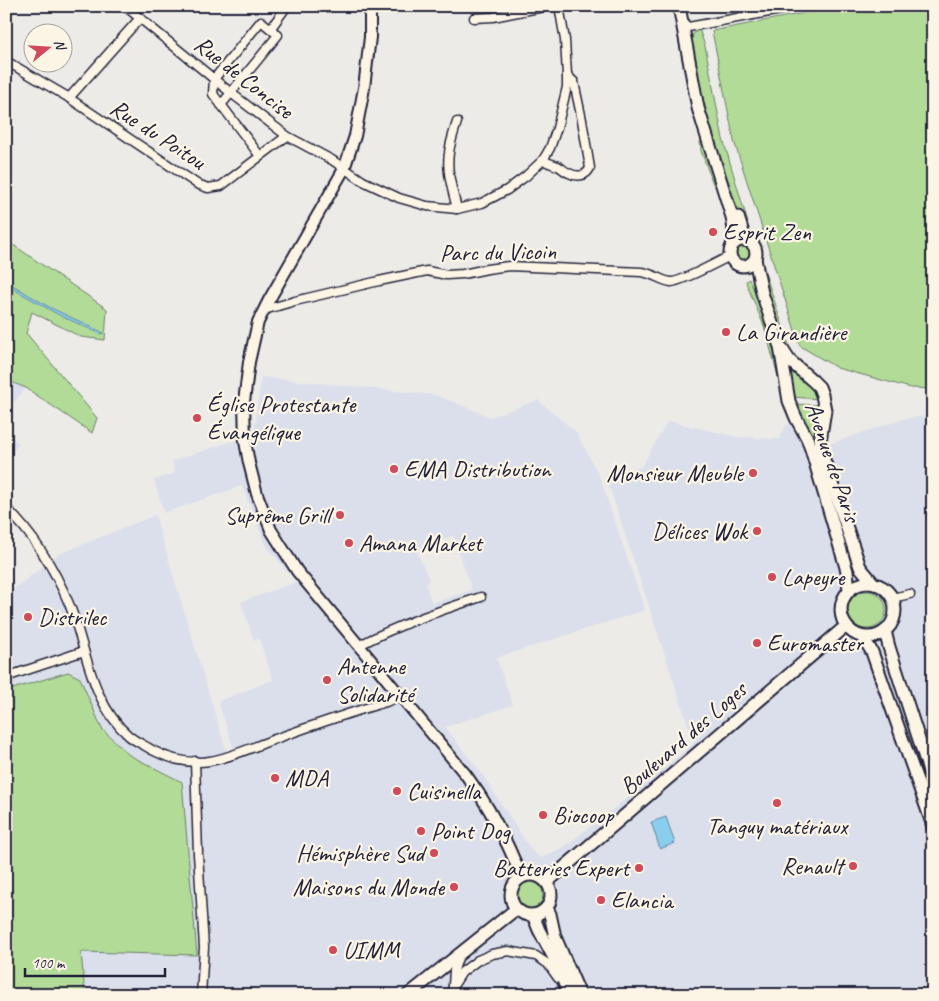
<svg xmlns="http://www.w3.org/2000/svg" width="939" height="1001" viewBox="0 0 939 1001" font-family="Caveat,sans-serif">
  <style>
    .built { fill: #dbdfeb; fill-rule: evenodd }
    .green { fill: #b2db97; stroke: #6a7e69 }
    .water { fill: #8bcdec; stroke: #6189a5 }
    .lines { fill: none; stroke-linecap: round; stroke-linejoin: round }
    .minor-casing { stroke: #22223b; stroke-width: 11 }
    .tertiary-casing { stroke: #22223b; stroke-width: 14 }
    .secondary-casing { stroke: #22223b; stroke-width: 15 }
    .minor { stroke: #fcf5e5; stroke-width: 8 }
    .tertiary { stroke: #fcf5e5; stroke-width: 10 }
    .secondary { stroke: #fcf5e5; stroke-width: 11 }
    .poi-dot { fill: #d1495b; stroke: #fcf5e5; stroke-width: 2 }
    .labels { text-anchor: middle; dominant-baseline: central; stroke-width: 4.5; stroke-linejoin: round; paint-order: stroke }
    .street-label { font-size: 24px; fill: #22223b; stroke: #fcf5e5 }
    .poi-label { font-size: 24px; fill: #22223b; stroke: #fcf5e5; text-anchor: start }
  </style>
  <rect width="100%" height="100%" fill="#edebe8"/>
  <filter id="ink" filterUnits="userSpaceOnUse"><feTurbulence type="fractalNoise" baseFrequency=".02" numOctaves="2"/><feDisplacementMap in="SourceGraphic" scale="10" xChannelSelector="R" yChannelSelector="G"/><feConvolveMatrix kernelMatrix="1 2 1 2 8 2 1 2 1" color-interpolation-filters="sRGB"/></filter>
  <g filter="url(#ink)">
    <g class="built">
      <path d="M261,377L436,395L491,417L538,400L576,432L599,475L645,610L496,658L513,705L445,727L482,774L532,851L541,858L567,845L645,784L694,743L605,474L641,467L668,421L738,437L779,439L787,424L832,443L903,419L933,415V995H85L81,952L182,782L129,755L102,729L80,678L6,691V595L59,554L155,515L229,760L237,758L218,701L273,680L259,639L254,640L241,602L296,582L267,547L262,536L242,486L164,513L154,480L175,473L172,461L254,434ZM453,536L472,590L432,603L426,585L429,579L416,550Z"/>
      <path d="M6,380L26,388L6,412Z"/>
      <path d="M6,433L19,443L6,460Z"/>
    </g>
    <g class="green">
      <path d="M840,6H933V389L911,388L837,368L800,346L734,141L712,31Z"/>
      <path d="M699,29L705,46L723,139L748,223L743,225C727,176 708,127 698,76C695,63 691,48 693,34Z"/>
      <path d="M706,140L716,183L713,184L701,151L700,142Z"/>
      <path d="M6,240L107,309L105,340L81,337L32,312L26,333L97,418L92,433L26,388L6,380Z"/>
      <circle cx="742" cy="253" r="7"/>
      <path d="M765,273L789,345L797,359L822,382L826,387L829,398H826L785,346L767,296L770,295L763,274Z"/>
      <path d="M749,279L757,296L777,353L784,397L764,326L747,285L746,281Z"/>
      <path d="M786,360L809,382L819,399L791,397Z"/>
      <path d="M793,404L821,405L822,463Z"/>
      <circle cx="867" cy="610" r="19"/>
      <path d="M68,672L80,678L102,729L129,755L182,782L197,955L81,952L85,995H6V691Z"/>
      <circle cx="529" cy="895" r="14"/>
    </g>
    <g class="water">
      <path d="M6,281L49,307L104,333L101,334L59,315L10,287L6,284Z"/>
      <path d="M666,817L675,843L660,849L651,822Z"/>
    </g>
    <g class="lines">
      <g class="minor-casing">
        <g id="minor">
          <path d="M125,6L231,93L287,136L332,160L363,181L399,198L427,206L457,209L482,203L507,190L526,176L543,160L550,148L557,128L567,87V75L565,40L559,6"/>
          <path d="M474,18L493,17L549,6"/>
          <path d="M271,28L287,6"/>
          <path d="M683,28L786,9"/>
          <path d="M6,61L66,96L197,184L208,188L221,186L287,136"/>
          <path d="M69,98L140,18"/>
          <path d="M221,105L278,35L261,21L214,79L213,94L260,156"/>
          <path d="M457,122C454,132 450,143 449,153C446,172 453,191 457,209"/>
          <path d="M543,160C550,164 552,164 558,166C562,168 565,172 569,173C576,177 586,177 590,168L582,120L574,82L567,75"/>
          <path d="M264,310L295,301L379,281L427,271L447,275L463,274L487,269L509,266L641,272C653,273 661,281 671,282C679,283 720,261 730,256"/>
          <path d="M6,508C35,536 55,570 70,606C87,650 91,703 129,736C135,741 144,745 152,750C169,759 190,764 210,761C230,758 255,746 275,739C311,726 349,713 386,702L400,696"/>
          <path d="M892,598L910,594"/>
          <path d="M358,646C397,625 439,611 481,597"/>
          <path d="M6,677L84,651"/>
          <path d="M195,761L198,854L204,947L201,995"/>
          <path d="M453,986L462,972L478,960L492,954L508,951L536,956L548,964L558,978"/>
          <path d="M451,995L453,986L454,970L459,955"/>
        </g>
      </g>
      <g class="tertiary-casing">
        <path id="tertiary" d="M370,6V37L364,88L355,136L344,169L269,300L258,322L249,362L244,402L245,441L249,463L257,494L271,530L297,571L466,775C489,806 507,840 521,877"/>
      </g>
      <g class="secondary-casing">
        <g id="secondary">
          <path d="M679,6L698,108L732,217L734,230L733,243"/>
          <path d="M738,217L745,239"/>
          <circle cx="743" cy="253" r="13"/>
          <path d="M755,259L762,293L780,347L789,401L796,418L807,438L811,449L847,571L849,590"/>
          <path d="M782,349L790,361L813,381L819,387L822,395L825,410L820,441L824,460L860,567L874,584"/>
          <circle cx="868" cy="610" r="27"/>
          <path d="M885,631L889,647L933,783"/>
          <path d="M863,637L872,652L933,826"/>
          <circle cx="531" cy="895" r="20"/>
          <path d="M547,882L846,626"/>
          <path d="M547,908L550,914L555,937L580,995"/>
          <path d="M533,915L539,930L555,960L569,995"/>
          <path d="M408,995L516,909"/>
        </g>
      </g>
      <use href="#minor" class="minor"/>
      <use href="#tertiary" class="tertiary"/>
      <use href="#secondary" class="secondary"/>
    </g>
  </g>
  <g class="poi-dot">
    <circle cx="713" cy="232" r="5"/>
    <circle cx="726" cy="332" r="5"/>
    <circle cx="197" cy="418" r="5"/>
    <circle cx="394" cy="469" r="5"/>
    <circle cx="753" cy="473" r="5"/>
    <circle cx="340" cy="515" r="5"/>
    <circle cx="757" cy="531" r="5"/>
    <circle cx="349" cy="543" r="5"/>
    <circle cx="772" cy="577" r="5"/>
    <circle cx="28" cy="617" r="5"/>
    <circle cx="757" cy="643" r="5"/>
    <circle cx="327" cy="680" r="5"/>
    <circle cx="275" cy="778" r="5"/>
    <circle cx="397" cy="791" r="5"/>
    <circle cx="777" cy="803" r="5"/>
    <circle cx="543" cy="815" r="5"/>
    <circle cx="421" cy="831" r="5"/>
    <circle cx="434" cy="853" r="5"/>
    <circle cx="853" cy="866" r="5"/>
    <circle cx="639" cy="868" r="5"/>
    <circle cx="454" cy="887" r="5"/>
    <circle cx="601" cy="900" r="5"/>
    <circle cx="333" cy="950" r="5"/>
  </g>
  <g class="labels">
    <g class="street-label">
      <text transform="translate(244 77) rotate(38)">Rue de Concise</text>
      <text transform="translate(158 134) rotate(33)">Rue du Poitou</text>
      <text transform="translate(498 252) rotate(-1)">Parc du Vicoin</text>
      <text transform="translate(833 462) rotate(71)">Avenue de Paris</text>
      <text transform="translate(683 738) rotate(-41)">Boulevard des Loges</text>
    </g>
    <g class="poi-label">
      <text x="723" y="232">Esprit Zen</text>
      <text x="736" y="332">La Girandière</text>
      <text x="207" y="404">Église Protestante<tspan x="207" dy="28">Évangélique</tspan></text>
      <text x="404" y="469">EMA Distribution</text>
      <text x="743" y="473" text-anchor="end">Monsieur Meuble</text>
      <text x="330" y="515" text-anchor="end">Suprême Grill</text>
      <text x="747" y="531" text-anchor="end">Délices Wok</text>
      <text x="359" y="543">Amana Market</text>
      <text x="782" y="577">Lapeyre</text>
      <text x="38" y="617">Distrilec</text>
      <text x="767" y="643">Euromaster</text>
      <text x="337" y="666">Antenne<tspan x="337" dy="28">Solidarité</tspan></text>
      <text x="285" y="778">MDA</text>
      <text x="407" y="791">Cuisinella</text>
      <text x="553" y="815">Biocoop</text>
      <text x="777" y="826" text-anchor="middle">Tanguy matériaux</text>
      <text x="431" y="831">Point Dog</text>
      <text x="424" y="853" text-anchor="end">Hémisphère Sud</text>
      <text x="843" y="866" text-anchor="end">Renault</text>
      <text x="629" y="868" text-anchor="end">Batteries Expert</text>
      <text x="444" y="887" text-anchor="end">Maisons du Monde</text>
      <text x="611" y="900">Elancia</text>
      <text x="343" y="950">UIMM</text>
    </g>
  </g>
  <rect width="939" height="1001" fill="none" stroke="#fcf5e5" stroke-width="25"/>
  <rect x="12" y="12" width="914" height="976" fill="none" stroke="#22223b" stroke-width="2" filter="url(#ink)"/>
  <g transform="translate(48 48) rotate(72)"><circle r="24" fill="#fcf5e5" stroke="#a5a1a1"/>
  <path d="M0-4L9 19L0 12L-9 19Z" fill="#d1495b"/>
  <text y="-8" font-size="14" font-weight="bold" text-anchor="middle" fill="#22223b">N</text>
  </g>
  <path d="M25 968v8h140v-8" fill="none" stroke="#22223b" stroke-width="2.5"/>
  <text x="32" y="968" font-size="15" fill="#22223b" stroke="#fcf5e5" stroke-width="4" paint-order="stroke">100 m</text>
</svg>
